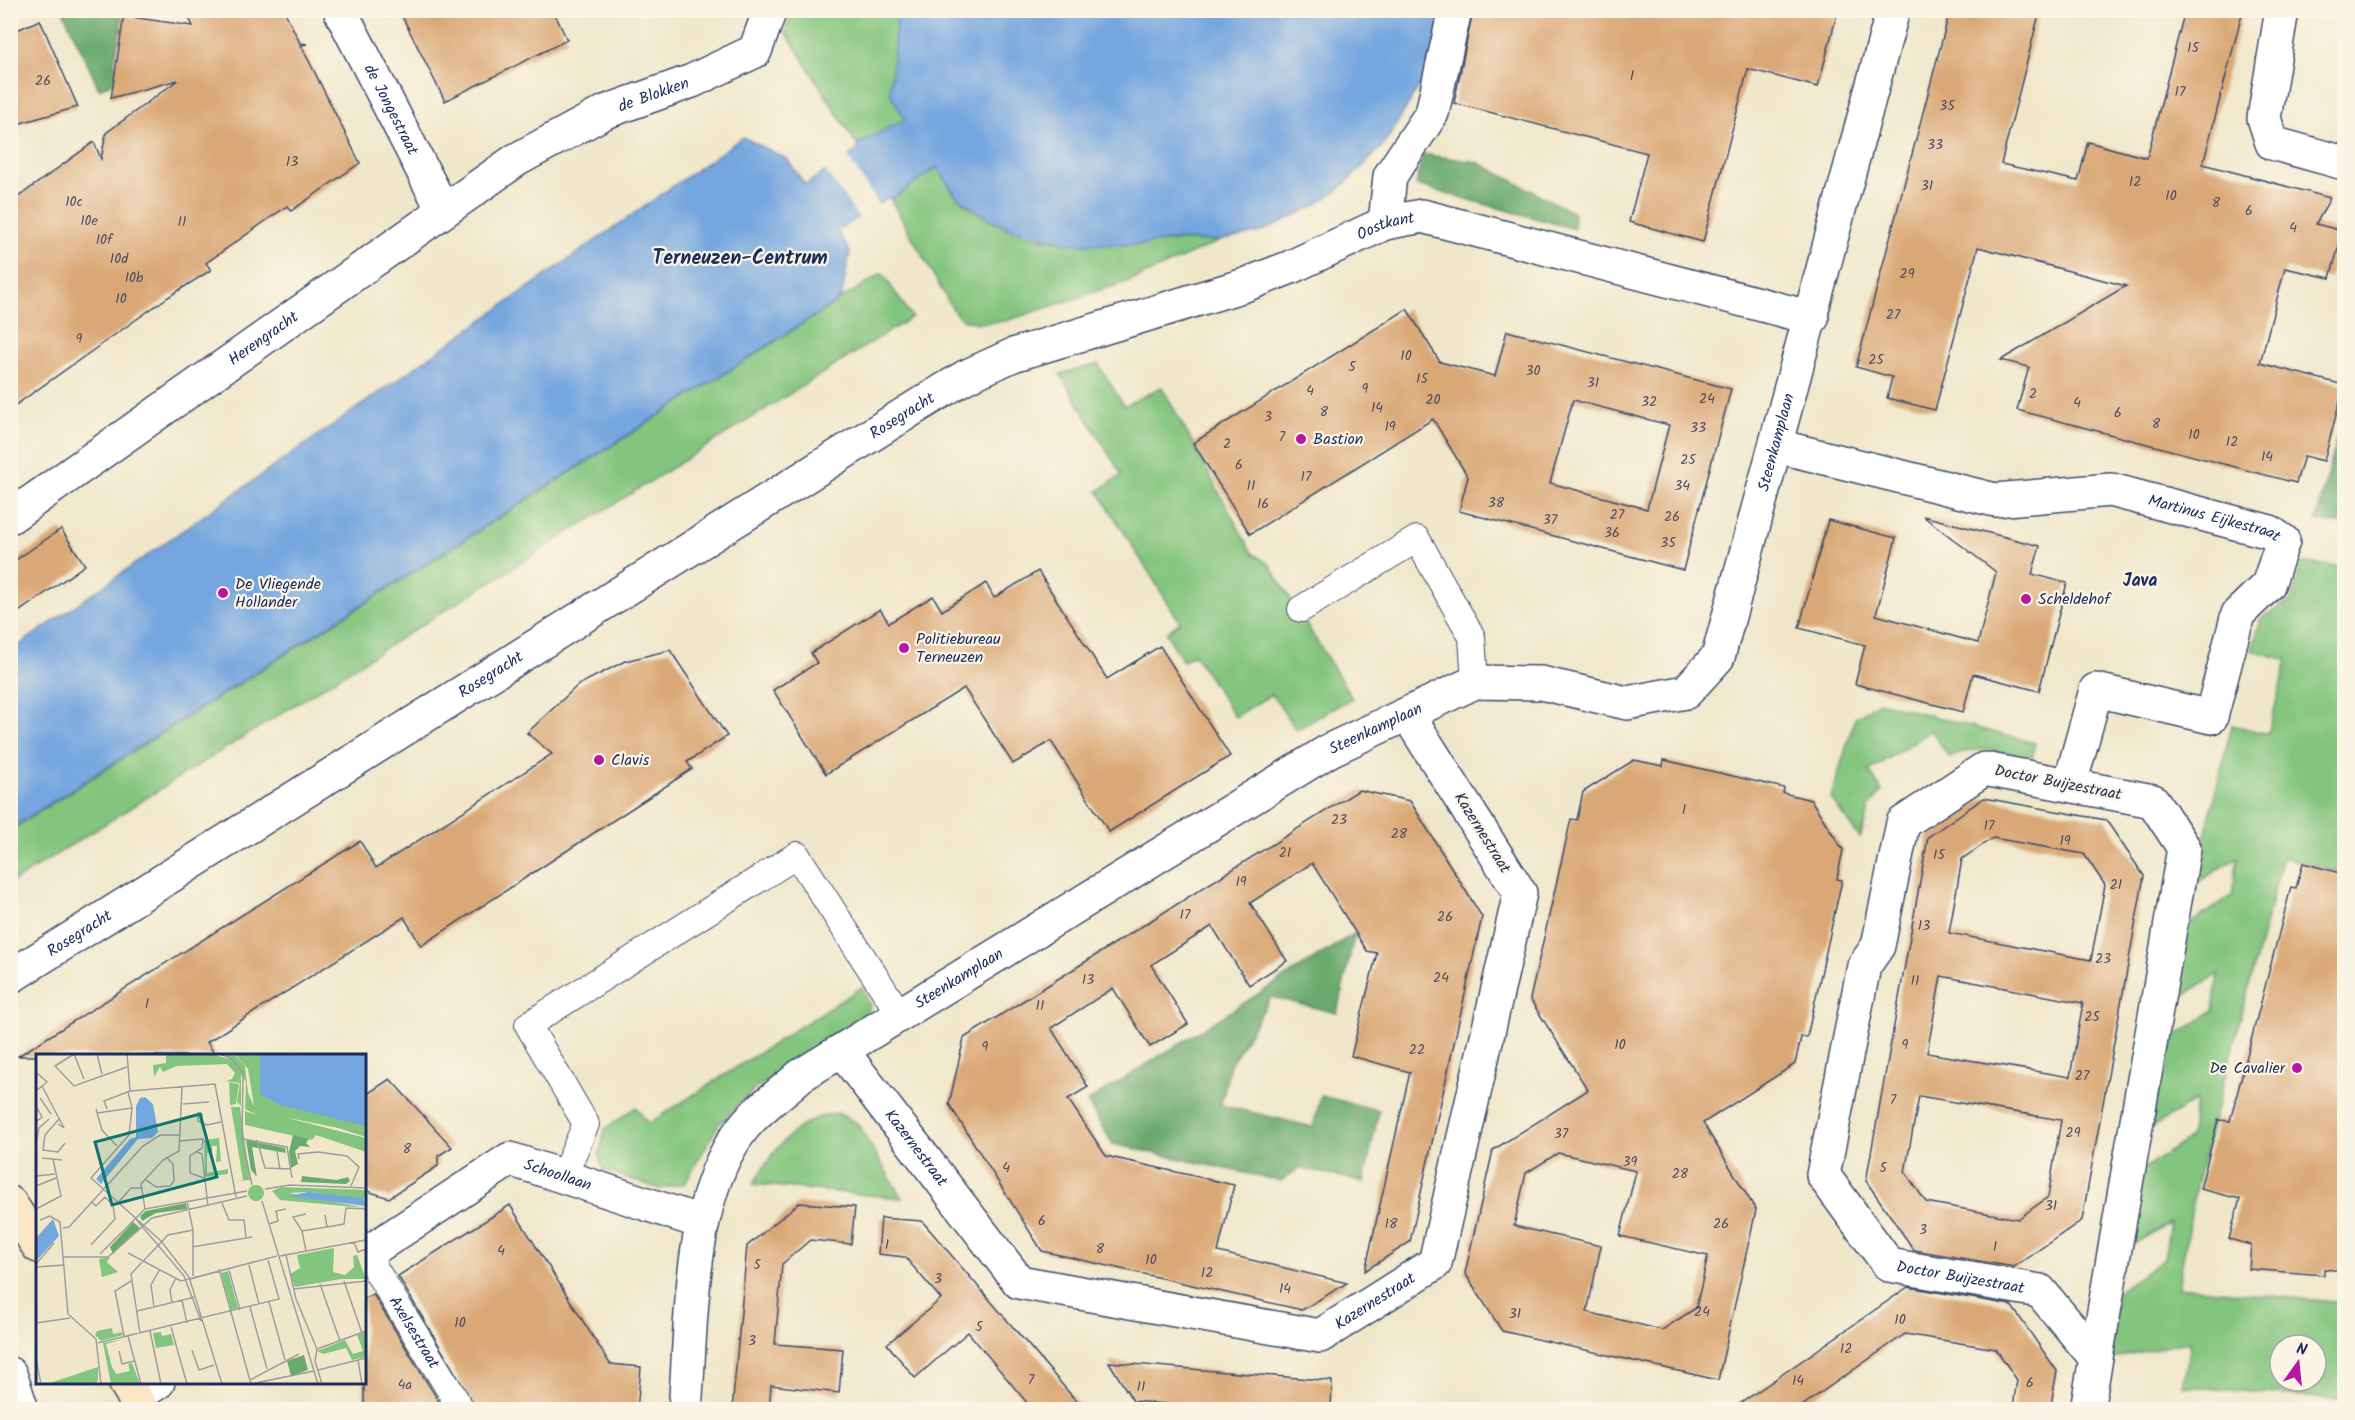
<svg xmlns="http://www.w3.org/2000/svg" width="2355" height="1420" viewBox="0 0 2355 1420" font-family="Kalam,sans-serif">
  <style>
    .green { fill: #83c57e; stroke: #4f7a6e; stroke-width: 1.5; fill-rule: evenodd }
    .forest { fill: #6aaa6d; stroke: #426c66; stroke-width: 1.5 }
    .water { fill: #74a6df; stroke: #486a9e; stroke-width: 1.5 }
    .pier { fill: #f0e7cb }
    .building { fill: #daa877; fill-rule: evenodd }
    .lines { fill: none; stroke-linecap: round; stroke-linejoin: round }
    .lane-casing { stroke: #3b4b6e; stroke-width: 28 }
    .street-casing { stroke: #3b4b6e; stroke-width: 36 }
    .secondary-casing { stroke: #3b4b6e; stroke-width: 36 }
    .lane { stroke: #fff; stroke-width: 26 }
    .street { stroke: #fff; stroke-width: 33 }
    .secondary { stroke: #fbe7c3; stroke-width: 33 }
    .poi-dot { fill: #b5179e; stroke: #fcf5e5; stroke-width: 2 }
    .labels { text-anchor: middle; dominant-baseline: central; stroke-width: 4.5; stroke-linejoin: round; paint-order: stroke }
    .number-label { font-size: 14px; fill: #4b4d64 }
    .street-label { font-size: 16px; fill: #1b2f5e; stroke: #fcf5e5 }
    .poi-label { font-size: 16px; fill: #1b2f5e; stroke: #fcf5e5; text-anchor: start }
    .neighbourhood-label { font-size: 18px; font-weight: bold; fill: #1b2f5e; stroke: #fcf5e5 }
    .quarter-label { font-size: 20px; font-weight: bold; fill: #1b2f5e; stroke: #fcf5e5 }
    .inset-road { fill: none; stroke: #9b9d9f; stroke-width: 1.5 }
    .view { fill: #0f766e; fill-opacity: 0.15; stroke: #0f766e; stroke-width: 3 }
    .inset-edge { fill: none; stroke: #1b2f5e; stroke-width: 3 }
  </style>
  <rect width="100%" height="100%" fill="#fcf5e5"/>
  <filter id="ink" filterUnits="userSpaceOnUse"><feTurbulence type="fractalNoise" baseFrequency=".0167" numOctaves="2"/><feDisplacementMap in="SourceGraphic" scale="12" xChannelSelector="R" yChannelSelector="G"/><feConvolveMatrix kernelMatrix="1 2 1 2 8 2 1 2 1" color-interpolation-filters="sRGB"/></filter>
  <filter id="wash" filterUnits="userSpaceOnUse"><feTurbulence type="fractalNoise" baseFrequency=".008" numOctaves="4" result="noise"/><feDisplacementMap in="SourceGraphic" scale="24" xChannelSelector="R" yChannelSelector="G"/><feGaussianBlur stdDeviation="1.35" result="paint"/><feColorMatrix in="noise" values="0 0 0 0 0 0 0 0 0 0 0 0 0 0 0 0 0 1.4 0 .05"/><feComposite in="paint" operator="in"/></filter>
  <g filter="url(#wash)">
    <rect width="100%" height="100%" fill="#f0e7cb"/>
    <g class="green">
      <path d="M793,11H897L896,30L906,119L857,145L785,31Z"/>
      <path d="M938,167C944,177 950,190 958,198C1031,264 1133,238 1220,241L1135,279L1006,321L980,323L964,320L955,313L891,200Z"/>
      <path d="M882,273L912,317L11,883V830Z"/>
      <path d="M1098,364L1124,406L1162,387L1252,553L1269,564L1352,698L1296,730L1272,694L1235,717L1194,654L1183,661L1166,633L1180,622L1098,491L1122,475L1060,374Z"/>
      <path d="M2302,563L2344,567V873L2283,857L2195,1190L2178,1287L2344,1303V1400L2183,1386L2191,1341L2108,1359L2117,1292L2164,1259L2170,1222L2126,1249L2142,1170L2190,1138L2196,1100L2151,1128L2165,1043L2213,1011L2218,974L2174,1001L2185,927L2232,895L2238,857L2193,885L2232,725L2268,734L2287,660L2252,650L2261,618L2292,600ZM2280,1345H2316V1381H2280Z"/>
      <path d="M1879,702L2035,743L2032,759C2001,753 1979,742 1950,758L1931,730L1869,771L1882,791L1870,806L1860,838L1831,798L1855,718Z"/>
      <path d="M862,987L870,1006L865,1017L756,1088L719,1124L685,1183L660,1189L603,1170L599,1156L605,1129L636,1107L648,1124Z"/>
      <path d="M837,1113L857,1123L902,1198L753,1184C773,1151 796,1118 837,1113Z"/>
    </g>
    <g class="forest">
      <path d="M63,11H139L138,16L123,14L114,63L120,79L99,89Z"/>
      <path d="M1422,154L1477,162L1574,213V229L1416,185Z"/>
      <path d="M2344,408V524L2316,521Z"/>
      <path d="M1355,933L1337,1013L1271,997L1230,1065L1221,1105L1313,1127L1321,1096L1379,1110L1364,1182L1300,1168L1281,1181L1113,1144L1087,1102Z"/>
    </g>
    <path class="water" d="M897,11H1441L1437,56L1384,145L1341,188L1312,207L1261,232L1220,241L1175,240L1141,245L1072,244L1000,225L957,197L937,167L891,200L889,197L837,231L850,252L841,299L11,828V651L743,137L787,159L805,185L858,150L857,145L905,119L890,93Z"/>
    <path class="pier" d="M846,154L880,207L860,220L824,168Z"/>
    <g id="blocks">
      <g class="building">
        <path d="M185,10H284L300,43L307,44L301,45L360,163L291,211L287,206L206,263L211,270L168,297L10,409V203L94,142L101,159L106,133L178,80L111,98L124,16L193,26Z"/>
        <path d="M399,10H553L567,40L445,101Z"/>
        <path d="M1473,10H1838L1818,87L1748,69L1703,242L1629,222L1647,153L1454,103Z"/>
        <path d="M1950,10H2040L2001,164L2078,181L2088,142L2147,158L2185,10H2243L2203,164L2330,198L2316,224L2343,231L2330,278L2285,268L2260,363L2344,385L2324,461L2304,456L2296,483L2017,410L2029,367L2001,360L2126,286L1978,247L1935,410L1887,398L1892,377L1856,367Z"/>
        <path d="M40,20L78,107L10,126V33Z"/>
        <path d="M1407,309L1440,362L1495,376L1507,331L1731,389L1683,570L1459,511L1468,477L1433,419L1250,534L1193,443ZM1573,400L1669,425L1647,509L1550,483Z"/>
        <path d="M1923,516L2040,546L2032,574L2067,583L2039,691L1973,674L1963,712L1855,684L1865,645L1799,628L1828,520L1896,538L1876,615L1978,643L1996,572Z"/>
        <path d="M61,529L85,565L10,618V564Z"/>
        <path d="M1038,571L1107,679L1160,646L1230,756L1109,832L1051,741L1013,764L964,688L826,774L773,690L817,663L811,653L880,609L889,623L933,596L942,611L986,583L994,598Z"/>
        <path d="M670,650L727,736L687,762L692,769L421,946L404,917L207,1042L216,1056H18L360,841L376,868L552,754L527,733L578,685L625,661Z"/>
        <path d="M1634,760L1663,766L1664,760L1784,788L1783,793L1811,800L1843,850L1837,879L1842,880L1807,1037H1801L1795,1064L1703,1123L1756,1210L1718,1380L1502,1331L1465,1273L1493,1150L1588,1090L1530,999L1571,819L1577,820L1583,792ZM1558,1153L1636,1171L1620,1236L1708,1256L1696,1308L1662,1330L1587,1312L1601,1246L1514,1226L1526,1173Z"/>
        <path d="M1359,790L1410,801L1482,917L1410,1242L1365,1271L1410,1072L1351,1056L1377,953L1367,951L1312,863L1250,903L1287,961L1249,985L1212,926L1151,965L1188,1024L1150,1047L1113,988L1051,1028L1088,1087L1068,1099L1106,1156L1234,1185L1218,1252L1347,1283L1302,1310L1042,1251L949,1104L964,1038Z"/>
        <path d="M1984,798L2106,820L2144,876L2082,1220L2014,1267L1914,1250L1866,1181L1928,837ZM1993,838L2084,854L2105,885L2091,960L1949,933L1962,859ZM1941,976L2083,1003L2070,1077L1927,1053ZM1919,1096L2061,1120L2048,1197L2018,1219L1926,1202L1905,1172Z"/>
        <path d="M2303,863L2344,874V1271L2324,1269V1275L2249,1269L2251,1245L2229,1239L2240,1199L2200,1189L2218,1120L2230,1121L2291,887L2296,888Z"/>
        <path d="M390,1079L452,1147L438,1156V1166L389,1198L364,1190V1096Z"/>
        <path d="M799,1203L855,1207L851,1244L810,1240L782,1264L775,1344L843,1349L839,1393L771,1385L769,1410H732L747,1246Z"/>
        <path d="M510,1205L610,1364L641,1367L637,1410H477L398,1276Z"/>
        <path d="M881,1218L922,1221L1084,1410H1033L968,1332L915,1378L887,1344L941,1299L905,1257L878,1254Z"/>
        <path d="M1908,1287L2011,1305L2057,1371L2050,1410L2013,1407L2017,1380L1996,1349L1905,1334L1796,1410H1731Z"/>
        <path d="M373,1294L444,1410H364V1299Z"/>
        <path d="M1109,1362L1332,1381L1331,1410H1234L1133,1401Z"/>
      </g>
    </g>
  </g>
  <g filter="url(#ink)">
    <use href="#blocks" fill-opacity="0" stroke="#3b4b6e" stroke-width="1.5"/>
    <g class="lines">
      <g class="lane-casing">
        <g id="lane">
          <path d="M1301,609L1417,539L1472,637L1475,682"/>
          <path d="M564,1175L586,1124L528,1025L797,855L900,1015"/>
          <path id="s1" d="M366,1254L462,1410"/>
        </g>
      </g>
      <g class="street-casing">
        <g id="street">
          <path id="s2" d="M340,10L443,210"/>
          <path d="M2282,10L2264,118L2272,143L2344,163"/>
          <path d="M1385,223L1390,176L1432,113L1455,10"/>
          <path id="s3" d="M1777,446L1995,500L2111,490L2270,532L2283,541L2268,585L2238,614L2211,717L2096,690L2070,784"/>
          <path id="s4" d="M10,517L516,160L605,112L692,81L755,51L770,10"/>
          <path id="s5" d="M10,977L911,410L965,377L1013,355L1245,285L1291,267L1385,223L1422,216L1812,318"/>
          <path id="s6" d="M842,1051L1019,1282L1320,1336L1435,1263L1520,893L1408,715"/>
          <path id="s7" d="M364,1255L510,1159L701,1222"/>
          <path d="M10,1374L22,1410"/>
          <path d="M134,1398L158,1382"/>
          <path id="s8" d="M685,1410C692,1324 688,1198 742,1129C757,1109 782,1093 800,1076L1330,750L1475,682L1541,683L1627,703L1686,692L1718,657L1893,10"/>
          <path id="s9" d="M2087,1410L2184,848L2153,801L1984,769L1903,823L1878,946L1864,966L1823,1175L1889,1265L2040,1291L2095,1357"/>
        </g>
      </g>
      <g class="secondary-casing">
        <g id="secondary">
          <path d="M10,1203L38,1246"/>
          <path d="M125,1382L142,1410"/>
        </g>
      </g>
      <use href="#lane" class="lane"/>
      <use href="#street" class="street"/>
      <use href="#secondary" class="secondary"/>
    </g>
  </g>
  <g class="poi-dot">
    <circle cx="1301" cy="439" r="6"/>
    <circle cx="223" cy="593" r="6"/>
    <circle cx="2026" cy="599" r="6"/>
    <circle cx="904" cy="648" r="6"/>
    <circle cx="599" cy="760" r="6"/>
    <circle cx="2297" cy="1068" r="6"/>
  </g>
  <g class="labels">
    <g class="number-label">
      <text x="2193" y="48">15</text>
      <text x="1632" y="76">1</text>
      <text x="43" y="81">26</text>
      <text x="2180" y="92">17</text>
      <text x="1947" y="106">35</text>
      <text x="1935" y="145">33</text>
      <text x="292" y="162">13</text>
      <text x="2135" y="182">12</text>
      <text x="1927" y="186">31</text>
      <text x="2171" y="196">10</text>
      <text x="74" y="202">10c</text>
      <text x="2216" y="203">8</text>
      <text x="2249" y="211">6</text>
      <text x="89" y="221">10e</text>
      <text x="182" y="222">11</text>
      <text x="2293" y="228">4</text>
      <text x="104" y="240">10f</text>
      <text x="119" y="259">10d</text>
      <text x="1907" y="274">29</text>
      <text x="134" y="278">10b</text>
      <text x="121" y="299">10</text>
      <text x="1893" y="315">27</text>
      <text x="79" y="339">9</text>
      <text x="1406" y="356">10</text>
      <text x="1876" y="360">25</text>
      <text x="1352" y="367">5</text>
      <text x="1533" y="371">30</text>
      <text x="1422" y="379">15</text>
      <text x="1593" y="383">31</text>
      <text x="1365" y="389">9</text>
      <text x="1310" y="391">4</text>
      <text x="2033" y="394">2</text>
      <text x="1707" y="399">24</text>
      <text x="1433" y="400">20</text>
      <text x="1649" y="402">32</text>
      <text x="2077" y="403">4</text>
      <text x="1377" y="408">14</text>
      <text x="1324" y="412">8</text>
      <text x="2118" y="413">6</text>
      <text x="1268" y="417">3</text>
      <text x="2156" y="424">8</text>
      <text x="1390" y="427">19</text>
      <text x="1698" y="428">33</text>
      <text x="2194" y="435">10</text>
      <text x="1282" y="437">7</text>
      <text x="2232" y="442">12</text>
      <text x="1227" y="444">2</text>
      <text x="2267" y="457">14</text>
      <text x="1688" y="460">25</text>
      <text x="1239" y="465">6</text>
      <text x="1306" y="477">17</text>
      <text x="1251" y="486">11</text>
      <text x="1682" y="486">34</text>
      <text x="1496" y="503">38</text>
      <text x="1263" y="504">16</text>
      <text x="1617" y="515">27</text>
      <text x="1672" y="517">26</text>
      <text x="1550" y="520">37</text>
      <text x="1612" y="533">36</text>
      <text x="1668" y="543">35</text>
      <text x="1684" y="810">1</text>
      <text x="1339" y="820">23</text>
      <text x="1989" y="826">17</text>
      <text x="1399" y="834">28</text>
      <text x="2065" y="841">19</text>
      <text x="1285" y="853">21</text>
      <text x="1939" y="855">15</text>
      <text x="1241" y="882">19</text>
      <text x="2116" y="885">21</text>
      <text x="1185" y="915">17</text>
      <text x="1445" y="917">26</text>
      <text x="1924" y="926">13</text>
      <text x="2103" y="959">23</text>
      <text x="1441" y="978">24</text>
      <text x="1088" y="980">13</text>
      <text x="1915" y="981">11</text>
      <text x="147" y="1004">1</text>
      <text x="1040" y="1006">11</text>
      <text x="2092" y="1017">25</text>
      <text x="1620" y="1045">10</text>
      <text x="1905" y="1045">9</text>
      <text x="985" y="1047">9</text>
      <text x="1417" y="1050">22</text>
      <text x="2082" y="1076">27</text>
      <text x="1893" y="1100">7</text>
      <text x="2073" y="1133">29</text>
      <text x="1561" y="1134">37</text>
      <text x="407" y="1149">8</text>
      <text x="1630" y="1162">39</text>
      <text x="1006" y="1168">4</text>
      <text x="1883" y="1168">5</text>
      <text x="1680" y="1174">28</text>
      <text x="2051" y="1206">31</text>
      <text x="1042" y="1221">6</text>
      <text x="1391" y="1224">18</text>
      <text x="1721" y="1224">26</text>
      <text x="1923" y="1230">3</text>
      <text x="887" y="1245">1</text>
      <text x="1995" y="1247">1</text>
      <text x="1100" y="1249">8</text>
      <text x="501" y="1251">4</text>
      <text x="1151" y="1260">10</text>
      <text x="757" y="1265">5</text>
      <text x="1207" y="1273">12</text>
      <text x="938" y="1279">3</text>
      <text x="1285" y="1289">14</text>
      <text x="1702" y="1312">24</text>
      <text x="1515" y="1314">31</text>
      <text x="1900" y="1320">10</text>
      <text x="460" y="1323">10</text>
      <text x="979" y="1327">5</text>
      <text x="752" y="1341">3</text>
      <text x="1846" y="1349">12</text>
      <text x="1031" y="1380">7</text>
      <text x="1798" y="1381">14</text>
      <text x="2030" y="1383">6</text>
      <text x="405" y="1385">4a</text>
      <text x="1141" y="1387">11</text>
    </g>
    <g class="street-label">
      <text stroke="none"><textPath href="#s4" startOffset="772">de Blokken</textPath></text>
      <text stroke="none"><textPath href="#s2" startOffset="112">de Jongestraat</textPath></text>
      <text stroke="none"><textPath href="#s5" startOffset="1576">Oostkant</textPath></text>
      <text stroke="none"><textPath href="#s4" startOffset="310">Herengracht</textPath></text>
      <text stroke="none"><textPath href="#s5" startOffset="1054">Rosegracht</textPath></text>
      <text stroke="none"><textPath href="#s8" startOffset="1636">Steenkamplaan</textPath></text>
      <text stroke="none"><textPath href="#s3" startOffset="448">Martinus Eijkestraat</textPath></text>
      <text stroke="none"><textPath href="#s5" startOffset="568">Rosegracht</textPath></text>
      <text stroke="none"><textPath href="#s8" startOffset="1042">Steenkamplaan</textPath></text>
      <text transform="translate(2058 783) rotate(11)">Doctor Buijzestraat</text>
      <text transform="translate(1482 833) rotate(58)">Kazernestraat</text>
      <text stroke="none"><textPath href="#s5" startOffset="82">Rosegracht</textPath></text>
      <text stroke="none"><textPath href="#s8" startOffset="556">Steenkamplaan</textPath></text>
      <text stroke="none"><textPath href="#s6" startOffset="122">Kazernestraat</textPath></text>
      <text stroke="none"><textPath href="#s7" startOffset="225">Schoollaan</textPath></text>
      <text stroke="none"><textPath href="#s9" startOffset="1443">Doctor Buijzestraat</textPath></text>
      <text stroke="none"><textPath href="#s6" startOffset="662">Kazernestraat</textPath></text>
      <text stroke="none"><textPath href="#s1" startOffset="92">Axelsestraat</textPath></text>
    </g>
    <g class="poi-label">
      <text x="1313" y="439">Bastion</text>
      <text x="235" y="584">De Vliegende<tspan x="235" dy="18">Hollander</tspan></text>
      <text x="2038" y="599">Scheldehof</text>
      <text x="916" y="639">Politiebureau<tspan x="916" dy="18">Terneuzen</tspan></text>
      <text x="611" y="760">Clavis</text>
      <text x="2285" y="1068" text-anchor="end">De Cavalier</text>
    </g>
    <g class="neighbourhood-label">
      <text x="2140" y="581">Java</text>
    </g>
    <g class="quarter-label">
      <text x="740" y="259">Terneuzen-Centrum</text>
    </g>
  </g>
  <g transform="translate(36 1054)">
    <rect width="330" height="330" fill="#f0e7cb"/>
    <path d="M130,0L179,1L194,5L205,20V52L201,48L204,29L190,27L196,25L199,19L191,10L141,12L127,18L124,13L118,23L117,11L130,9ZM190,0L200,2L209,12L212,39L218,52L212,15L199,0H330V83L302,74L248,63L330,84V98L280,81L276,86L209,71V57L221,61L209,55L210,28ZM193,28L203,30L200,50L194,51ZM195,53H204L214,126L199,127L207,126ZM183,84L185,107L180,108L181,92H176V98L171,99V119L192,115V120L169,123L168,86ZM212 139a8 8 0 1 1 16 0a8 8 0 1 1-16 0ZM245,133L330,136V145L272,138L253,139L330,154L244,146L236,137ZM298,194L297,218L309,221L318,213L317,202L321,201L330,225H305L259,233L254,220L264,214L261,201ZM74,203L71,208L82,218L66,223L63,205ZM192,217L202,254L195,256L185,219ZM76,274L77,280L86,278L87,281L65,287L59,281L61,277ZM125,278L126,282L135,280L138,291L120,294L117,279ZM330,278V303L316,306L310,294L287,300L281,297L309,286L317,300L327,297L321,281ZM88,285L70,290L76,313L80,320L94,317L92,310L96,309L104,330H75L67,289ZM62,313V326L59,330H11Z" fill="#83c57e"/>
    <path d="M257,81L273,85L270,89L274,93L264,92L259,97L262,110L255,114L253,98ZM210,86L249,94L250,99L216,93L221,123L215,116ZM266,122L301,126L312,123L314,127L310,130L265,128ZM150,149L151,155L120,159L106,167L104,162L110,157ZM97,168L104,174L77,200L74,193ZM268,301L272,316L255,322L251,307Z" fill="#6aaa6d"/>
    <path d="M224,0H330V72L244,51L224,40ZM109,43L117,50L122,78L116,84L102,85L65,130L60,125L94,85L100,83V52L104,44ZM272,138L327,144L330,152L253,142ZM17,165L23,182L0,207V184Z" fill="#74a6df"/>
    <path class="inset-road" d="M38,0L19,12L38,32L91,13M38,0L48,25M61,0L66,20M91,0L94,37M138,0H167M185,0L196,5L207,19L206,85L216,131M0,18L11,28L0,37M6,32L28,74L22,70M92,38L96,54L93,81L55,124L125,187L153,223L186,330M4,44L15,60M147,50L173,48M0,52L6,63L0,68M60,55L66,76L81,92M71,55L68,47L94,37L179,30L200,143M61,59L96,54M24,64L9,81L7,96L22,98L29,89M166,67V60L162,59V67L171,71L185,68M207,85L251,93L256,124M221,86L229,114L255,115M143,87L167,85L166,94L154,102V119L168,124M0,89L3,74L13,65M241,97L244,116M161,98L166,100L172,152M6,104L26,106M263,105L262,100L282,98L311,102L323,113L315,132M0,122L19,120M109,125L120,133L134,132L138,127L137,110L130,103M0,132L20,124M229,135L254,131L330,134M151,147L157,176V222M226,147L282,330M82,149L95,134H105M186,149L193,166H208L210,183M0,155L25,142L17,105M109,155L105,130L127,106L143,97L146,33M270,160L257,163L266,177L291,173L289,161M99,164L148,222L165,267M4,166L14,162L24,168L32,260L60,285L65,330M233,170L242,167L240,157L250,155M291,173L308,170L310,154L330,155M27,174L33,173L107,92L124,81H143M266,177L270,197M318,188L322,198L330,195M55,191L79,165L77,151L69,143L60,152L56,148M156,193L216,183M92,199L145,227L233,204M64,200L109,155L211,137M250,201L260,245L281,295L279,307L286,330M244,202L330,186M27,203H72L116,164L211,142M0,210L18,189M213,211L223,250M0,213L28,211M183,215L215,330M193,216L204,256M154,225L241,202M308,227L326,279M284,230L304,287M257,235L330,227M146,246L151,269M233,248L249,306M136,249L134,236L140,224M118,253L115,231L124,215M214,253L231,315M101,257L159,243M0,269L34,264M135,273L151,330M114,277L125,330M104,279L95,220L132,181L157,176M88,282L79,237L95,227M92,282L105,330M62,289L243,245L232,206M281,295L330,277M156,296L163,316L178,311M83,297L86,310L98,307M0,305L5,330M322,306L326,330M282,316L330,304M214,326L263,300M215,330L278,317"/>
    <path class="view" d="M164,60L181,123L76,151L59,88Z"/>
    <rect width="330" height="330" class="inset-edge"/>
  </g>
  <rect width="2355" height="1420" fill="none" stroke="#fcf5e5" stroke-width="36"/>
  <g transform="translate(2298 1363) rotate(15)"><circle r="28" fill="#fcf5e5" stroke="#a2a6af" stroke-width="1.5"/>
  <path d="M0-4.5L10 22L0 15L-10 22Z" fill="#b5179e"/>
  <text y="-9" font-size="16" font-weight="bold" text-anchor="middle" fill="#1b2f5e">N</text>
  </g>
</svg>
